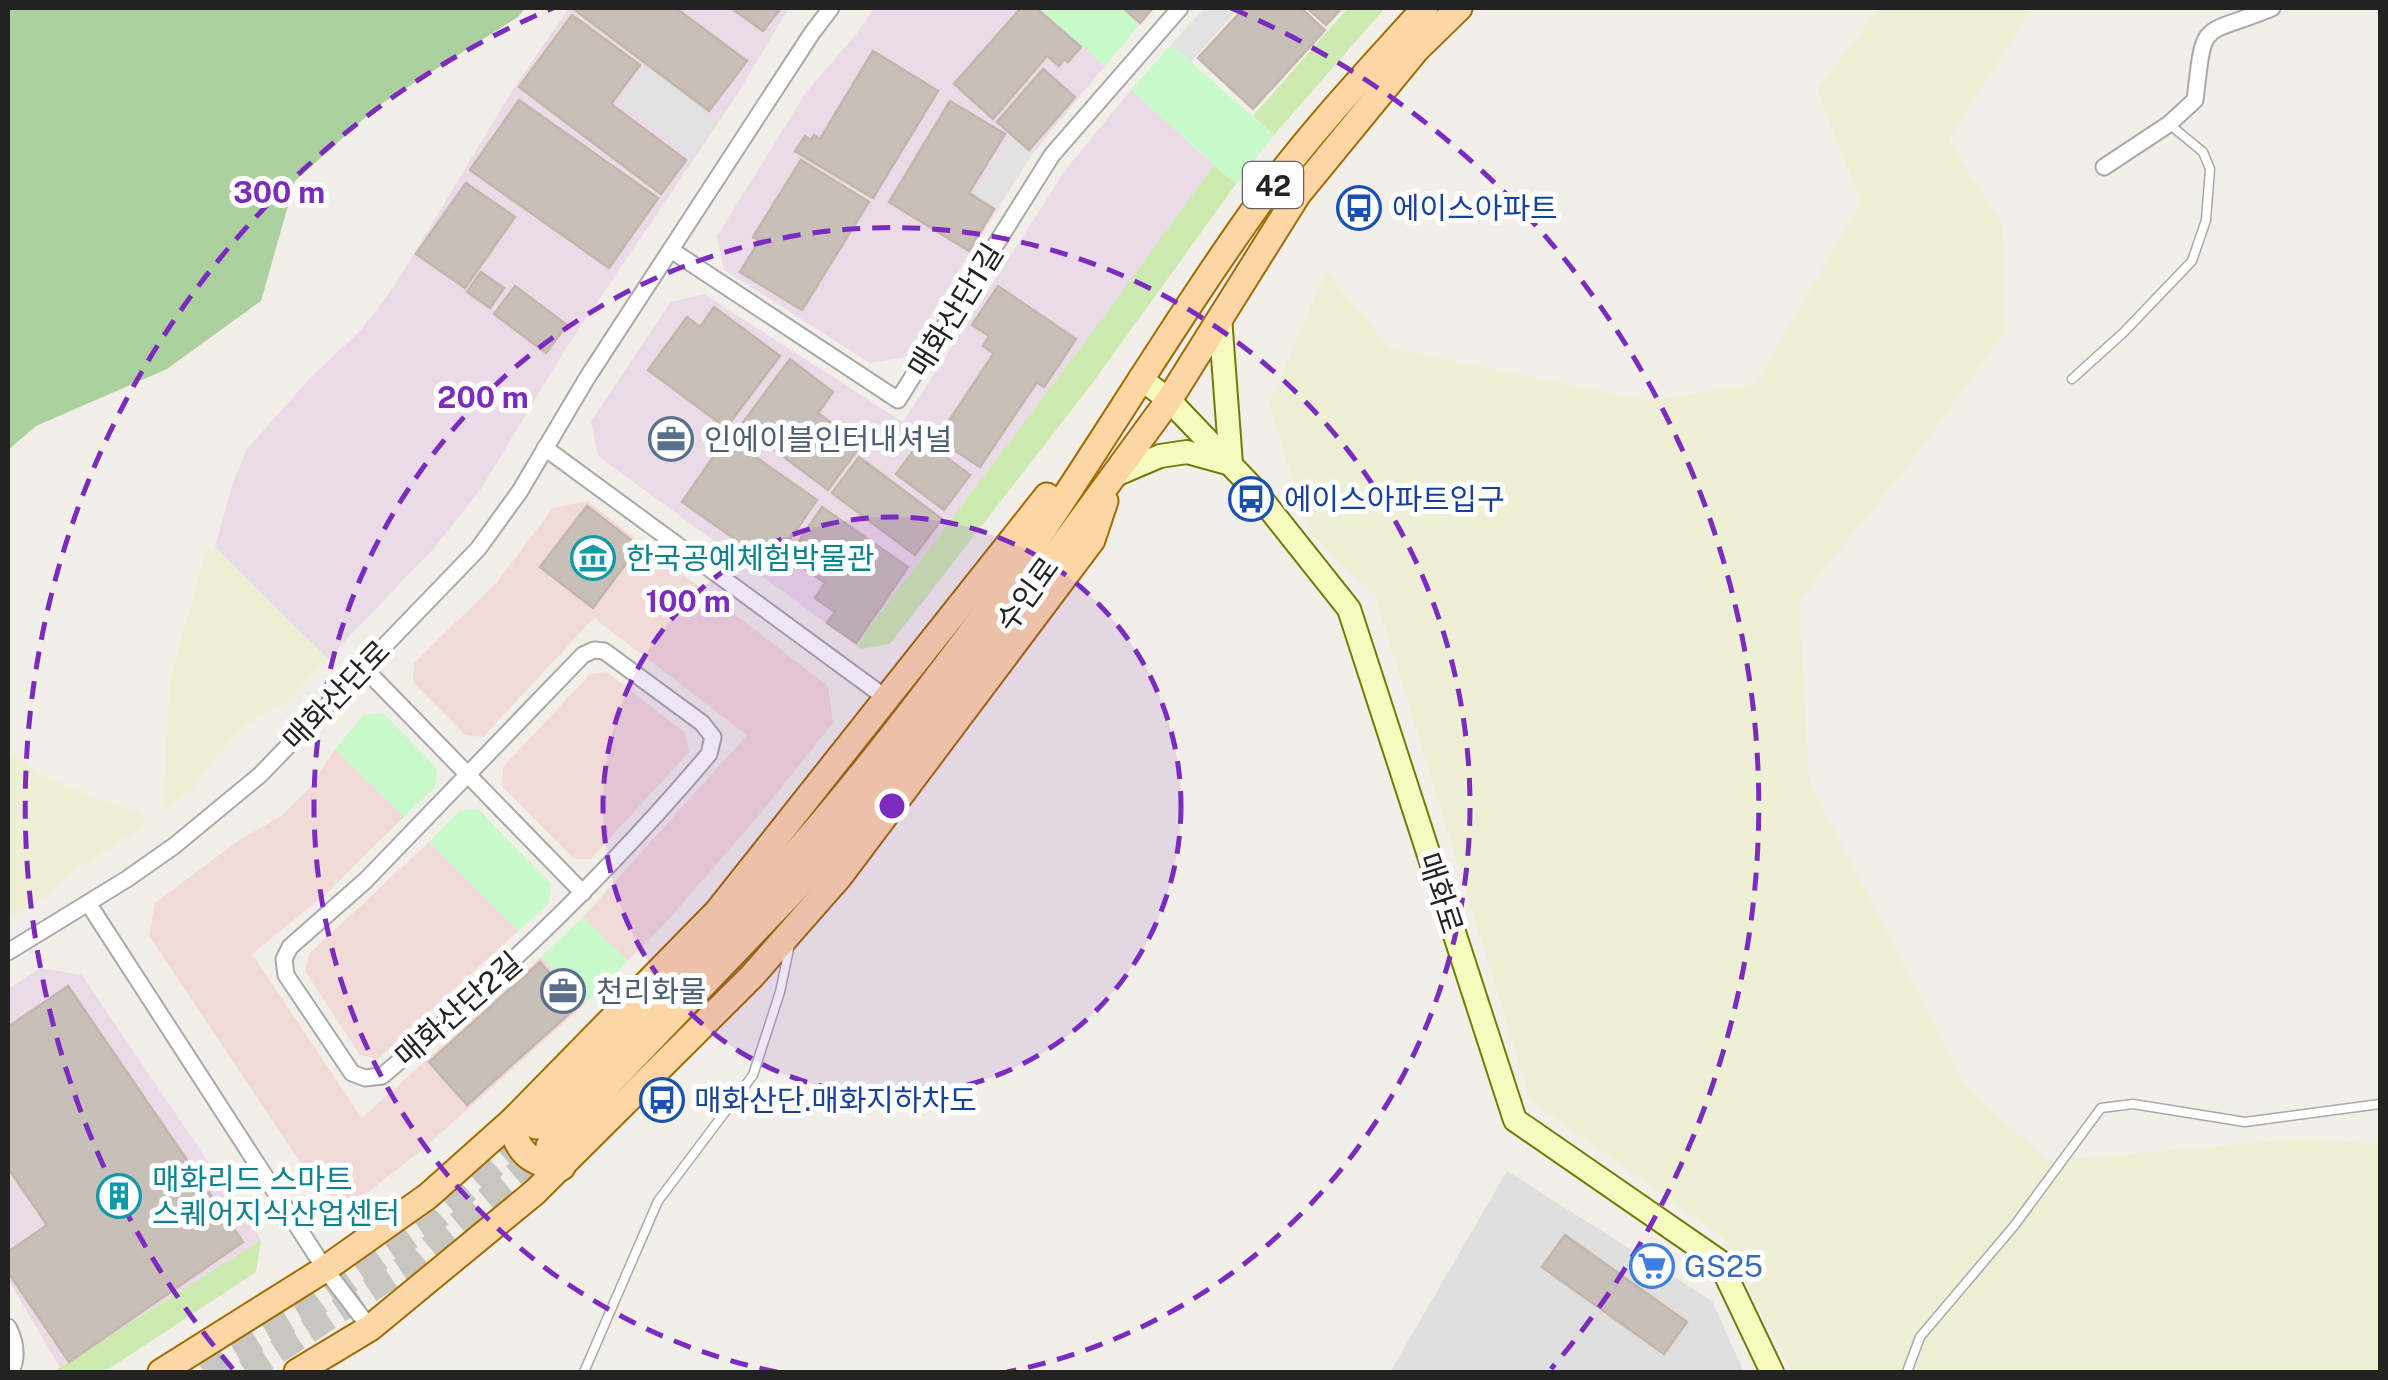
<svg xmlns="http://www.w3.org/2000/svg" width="2388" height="1380" viewBox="0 0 2388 1380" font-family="'Public Sans','Noto Sans KR',sans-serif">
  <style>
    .residential { fill: #e0dfdf }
    .commercial { fill: #f2dad9 }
    .industrial { fill: #ebdbe8 }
    .farmland { fill: #eef0d5 }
    .grass { fill: #cdebb0 }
    .forest { fill: #add19e }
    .park { fill: #c8facc }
    .parking { fill: #e2e2e2 }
    .building { fill: #c7bfb8; stroke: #c4b6ab; stroke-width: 2.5 }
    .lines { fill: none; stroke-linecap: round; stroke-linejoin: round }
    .primary-tunnel { stroke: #c8c6c1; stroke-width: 25; stroke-dasharray: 25 12; stroke-linecap: butt }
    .lane-casing { stroke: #a9a9a9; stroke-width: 11 }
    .street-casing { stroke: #a9a9a9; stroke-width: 19 }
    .secondary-casing { stroke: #707d05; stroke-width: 26 }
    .primary-casing { stroke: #a06b00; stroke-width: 29 }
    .lane { stroke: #fff; stroke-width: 8 }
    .street { stroke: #fff; stroke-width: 15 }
    .secondary { stroke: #f7fabf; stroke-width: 22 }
    .primary { stroke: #fcd6a4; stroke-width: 25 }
    .ring { fill: none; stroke: #7b2cbf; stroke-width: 5; stroke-dasharray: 18 12 }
    .labels { text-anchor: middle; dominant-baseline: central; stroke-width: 10; stroke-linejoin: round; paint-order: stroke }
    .shield { fill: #fff; stroke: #646464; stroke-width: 2.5 }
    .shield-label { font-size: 28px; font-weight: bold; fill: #222 }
    .transit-label { font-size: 30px; fill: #164399; stroke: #fff; text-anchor: start }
    .street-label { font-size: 30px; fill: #222; stroke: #fff }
    .service-label { font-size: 30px; fill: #4e5e75; stroke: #fff; text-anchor: start }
    .culture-label { font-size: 30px; fill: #0d838f; stroke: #fff; text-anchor: start }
    .shop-label { font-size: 30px; fill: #366cbe; stroke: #fff; text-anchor: start }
    .centre { fill: #7b2cbf; stroke: #fff; stroke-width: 5 }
    .ring-label { font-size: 30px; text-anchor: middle; font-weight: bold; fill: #7b2cbf; stroke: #fff; stroke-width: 10; stroke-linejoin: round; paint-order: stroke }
  </style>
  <rect width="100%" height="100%" fill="#f2efe9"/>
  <path class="residential" d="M1507,1171L1712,1301L1744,1372H1390Z"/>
  <g class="commercial">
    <path d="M587,501L828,686L833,723L765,808L663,926L628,961L583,917L747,735L594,618L483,737L465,735L413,682L414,663L497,582L553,508Z"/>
    <path d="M607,672L685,733L689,752L591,859H574L502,786L503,767L590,674Z"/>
    <path d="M335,749L404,817L322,897L252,954L362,1118L541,957L586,1003L423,1149L358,1200L321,1193L149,936L155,903L241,839L280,817L311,786Z"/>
    <path d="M429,842L518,931L378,1059L360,1055L305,971L309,954Z"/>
  </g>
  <g class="industrial">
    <path d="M569,8H789L733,101L565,350L481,489L435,547L328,659L215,547L233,482L247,449L311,377L361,330L393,288L514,88Z"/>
    <path d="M874,8H1039L1105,66L1032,154L905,357L870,363L724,270L717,236L805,94L857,33Z"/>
    <path d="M1131,90L1214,165L1085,342L856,645L598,456L591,421L671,302L704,294L903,422L1067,168Z"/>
    <path d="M41,968L82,975L261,1240L60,1368L8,1279V989Z"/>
  </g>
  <g class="farmland">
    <path d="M1880,8H2032L1948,140L2003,225L2004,332L1917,454L1799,600L1809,781L1965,1085L2048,1161L2300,1139L2380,1144V1372H1792L1723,1237L1531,1101L1375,595L1310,533L1269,404L1326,272L1390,348L1650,401L1756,384L1861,202L1817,89Z"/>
    <path d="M215,547L328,659L286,702L246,725L213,759L193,789L163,812L170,680L207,548Z"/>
    <path d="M8,751L40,774L93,797L140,812L147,824L63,878L54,891L8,919Z"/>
  </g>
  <g class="grass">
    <path d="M1348,8H1385L1274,135L1253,116Z"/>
    <path d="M1214,165L1236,184L1091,385L890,644L861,649L856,645L1085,342Z"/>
    <path d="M261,1240L256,1272L104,1372H53Z"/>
  </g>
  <path class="forest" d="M8,8H525L518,17L378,106L295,181L261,301L167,369L36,426L8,450Z"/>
  <g class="park">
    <path d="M1039,8H1120L1140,24L1105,66Z"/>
    <path d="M1171,45L1274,135L1236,184L1131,90Z"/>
    <path d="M383,713L437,768L435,787L404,817L335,749L364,715Z"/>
    <path d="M478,809L551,884L549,903L518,931L429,842L461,810Z"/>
    <path d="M583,917L628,961L586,1003L541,957Z"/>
  </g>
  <g class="parking">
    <path d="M1204,8H1239L1191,62L1171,45Z"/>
    <path d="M645,64L719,121L694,158L618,100Z"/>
    <path d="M1011,137L1032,154L998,207L975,193Z"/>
  </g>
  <g class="building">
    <path d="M577,8H676L747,61L709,111L575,10Z"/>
    <path d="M731,8H781L763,31Z"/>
    <path d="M1021,8H1036L1081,47L1068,62L1064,59L1059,66L1047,56L993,119L954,84Z"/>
    <path d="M1123,8H1153L1140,23Z"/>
    <path d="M1244,8H1301L1325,30L1253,109L1198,58Z"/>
    <path d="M1307,8H1342L1326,25Z"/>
    <path d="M572,15L640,65L611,104L686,160L661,194L519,87Z"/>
    <path d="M873,51L938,91L873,198L795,151L805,136L811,140L814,135L820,139Z"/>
    <path d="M1043,69L1075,97L1029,150L997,122Z"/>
    <path d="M519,100L658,198L609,268L470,170Z"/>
    <path d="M950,101L1005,134L969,193L994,209L969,251L889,202Z"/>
    <path d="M801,160L869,202L802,310L740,272L759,241L753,237Z"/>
    <path d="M466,183L515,217L465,288L416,254Z"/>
    <path d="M481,272L504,288L490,308L467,292Z"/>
    <path d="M515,286L567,325L546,353L494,314Z"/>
    <path d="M998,286L1076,339L1044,387L1037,382L980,467L937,439L994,353L983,346L989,336L972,325Z"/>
    <path d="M714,307L780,356L726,428L648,370L687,317L700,327Z"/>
    <path d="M790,359L833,392L818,413L861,445L828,490L741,425Z"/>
    <path d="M727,437L817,500L772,565L682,502Z"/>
    <path d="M922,439L970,475L944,510L896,474Z"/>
    <path d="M859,457L942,519L915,555L832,493Z"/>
    <path d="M587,506L639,546L593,608L540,567Z"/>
    <path d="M822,507L908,567L856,643L827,623L835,612L815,598L825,583L788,557Z"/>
    <path d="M540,962L579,1005L467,1105L429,1062Z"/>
    <path d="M68,986L243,1242L69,1362L8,1272V1252L47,1225L8,1168V1027Z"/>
    <path d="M1565,1235L1687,1322L1664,1354L1542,1267Z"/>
  </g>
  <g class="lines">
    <g class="primary-tunnel">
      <path d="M204,1372L308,1310L438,1217L533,1130"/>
      <path d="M246,1372L416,1260L549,1146"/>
    </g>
    <g class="lane-casing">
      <g id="lane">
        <path d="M2072,379L2123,333L2192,261L2206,220L2210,169L2203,152L2169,124"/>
        <path d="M584,1372L658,1201L753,1075L780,992L790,944"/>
        <path d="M1907,1372L1920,1337L2014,1226L2101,1108L2133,1104L2245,1122L2380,1104"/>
      </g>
    </g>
    <g class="street-casing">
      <g id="street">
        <path d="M2104,167L2169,124L2195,100C2205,16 2199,38 2272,8"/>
        <path d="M671,250L898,400L1052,155L1180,8"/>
        <path d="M545,448L886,698"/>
        <path d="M594,650L604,651L702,723L713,737L709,754C610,872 500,977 382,1076L365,1078L352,1073L286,975L284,959L290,947L366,880L583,655Z"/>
        <path d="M363,667L583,893"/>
        <path d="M88,903L325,1269L370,1328"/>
        <path d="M8,952L127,879L174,846L260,775L478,549L520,491L587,378L812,33L831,8"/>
        <path d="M8,1327C16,1342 18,1356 11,1372"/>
      </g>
    </g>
    <g class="secondary-casing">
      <g id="secondary">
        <path d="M1220,317L1231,464"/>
        <path d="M1140,378L1169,400L1252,487L1349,609L1515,1120L1719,1261L1772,1372"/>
        <path d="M1113,476L1160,456L1187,452L1227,463"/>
      </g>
    </g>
    <g class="primary-casing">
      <g id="primary">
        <path d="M513,1120C513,1151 532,1165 562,1167"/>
        <path d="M536,1126C621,1037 711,950 792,857C852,790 913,710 967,638C1074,494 1162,337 1267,192C1315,127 1371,68 1425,8"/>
        <path d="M549,1146L819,864L959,687L1169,400L1298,194L1416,50L1459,8"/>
        <path d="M161,1372L325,1269L428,1196L513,1120L717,912L1047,496"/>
        <path d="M297,1372L370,1328L535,1192L752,976L839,877L1092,540L1105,501"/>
      </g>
    </g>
    <use href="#lane" class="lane"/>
    <use href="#street" class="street"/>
    <use href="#secondary" class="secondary"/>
    <use href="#primary" class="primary"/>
  </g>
  <circle cx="892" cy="806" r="289" fill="#7b2cbf" fill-opacity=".12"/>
  <g class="ring">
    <circle cx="892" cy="806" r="289"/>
    <path d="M777 1372A578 578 0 1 1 1007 1372"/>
    <path d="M233 1369A867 867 0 0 1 553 8M1231 8A867 867 0 0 1 1551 1369"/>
  </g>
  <defs>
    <g id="bus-ring" transform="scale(2.25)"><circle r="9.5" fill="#fff" stroke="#1a4fb4" stroke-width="1.5"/><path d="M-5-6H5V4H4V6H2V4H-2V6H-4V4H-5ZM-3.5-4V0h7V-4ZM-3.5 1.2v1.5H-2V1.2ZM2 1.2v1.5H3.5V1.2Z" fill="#1a4fb4"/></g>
    <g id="office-ring" transform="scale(2.25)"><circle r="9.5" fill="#fff" stroke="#5c6f8a" stroke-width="1.5"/><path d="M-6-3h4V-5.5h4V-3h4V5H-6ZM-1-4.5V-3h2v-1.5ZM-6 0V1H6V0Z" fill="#5c6f8a"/></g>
    <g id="museum-ring" transform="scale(2.25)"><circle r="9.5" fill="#fff" stroke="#0f9aa8" stroke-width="1.5"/><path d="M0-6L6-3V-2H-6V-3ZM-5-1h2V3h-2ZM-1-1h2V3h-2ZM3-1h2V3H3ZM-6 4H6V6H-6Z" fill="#0f9aa8"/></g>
    <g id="building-ring" transform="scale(2.25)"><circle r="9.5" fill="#fff" stroke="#0f9aa8" stroke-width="1.5"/><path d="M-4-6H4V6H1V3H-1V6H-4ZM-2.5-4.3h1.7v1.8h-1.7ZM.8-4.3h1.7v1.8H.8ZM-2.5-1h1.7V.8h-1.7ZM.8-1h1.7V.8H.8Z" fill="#0f9aa8"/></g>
    <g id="supermarket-ring" transform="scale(2.25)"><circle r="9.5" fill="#fff" stroke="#3f7fe0" stroke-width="1.5"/><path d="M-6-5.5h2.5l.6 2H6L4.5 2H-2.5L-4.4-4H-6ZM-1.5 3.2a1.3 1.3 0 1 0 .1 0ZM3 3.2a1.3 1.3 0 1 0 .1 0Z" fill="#3f7fe0"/></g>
  </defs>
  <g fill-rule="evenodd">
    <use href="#bus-ring" x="1359" y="208"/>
    <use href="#office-ring" x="671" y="439"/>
    <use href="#bus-ring" x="1251" y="499"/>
    <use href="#museum-ring" x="593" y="558"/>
    <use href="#office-ring" x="563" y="991"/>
    <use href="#bus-ring" x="662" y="1100"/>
    <use href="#building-ring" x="119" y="1196"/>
    <use href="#supermarket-ring" x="1652" y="1266"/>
  </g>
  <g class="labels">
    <rect class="shield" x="1243" y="162" width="60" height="46" rx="8"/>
    <g class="shield-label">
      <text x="1273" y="185">42</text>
    </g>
    <g class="transit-label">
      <text x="1392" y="208">에이스아파트</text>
      <text x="1284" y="499">에이스아파트입구</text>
      <text x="694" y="1100">매화산단.매화지하차도</text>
    </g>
    <g class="street-label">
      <text transform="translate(955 310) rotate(-58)">매화산단1길</text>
      <text transform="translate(1027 594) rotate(-54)">수인로</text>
      <text transform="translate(336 695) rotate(-46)">매화산단로</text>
      <text transform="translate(1441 893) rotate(72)">매화로</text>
      <text transform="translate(458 1009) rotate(-41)">매화산단2길</text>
    </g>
    <g class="service-label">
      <text x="704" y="439">인에이블인터내셔널</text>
      <text x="596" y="991">천리화물</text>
    </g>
    <g class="culture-label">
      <text x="626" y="558">한국공예체험박물관</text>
      <text x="152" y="1179">매화리드 스마트<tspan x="152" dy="34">스퀘어지식산업센터</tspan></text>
    </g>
    <g class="shop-label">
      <text x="1684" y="1266">GS25</text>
    </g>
  </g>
  <circle cx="892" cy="806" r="15" class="centre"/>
  <g class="ring-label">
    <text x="279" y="203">300 m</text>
    <text x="483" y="408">200 m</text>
    <text x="688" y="612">100 m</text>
  </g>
  <rect width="2388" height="1380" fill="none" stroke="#222222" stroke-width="20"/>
</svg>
